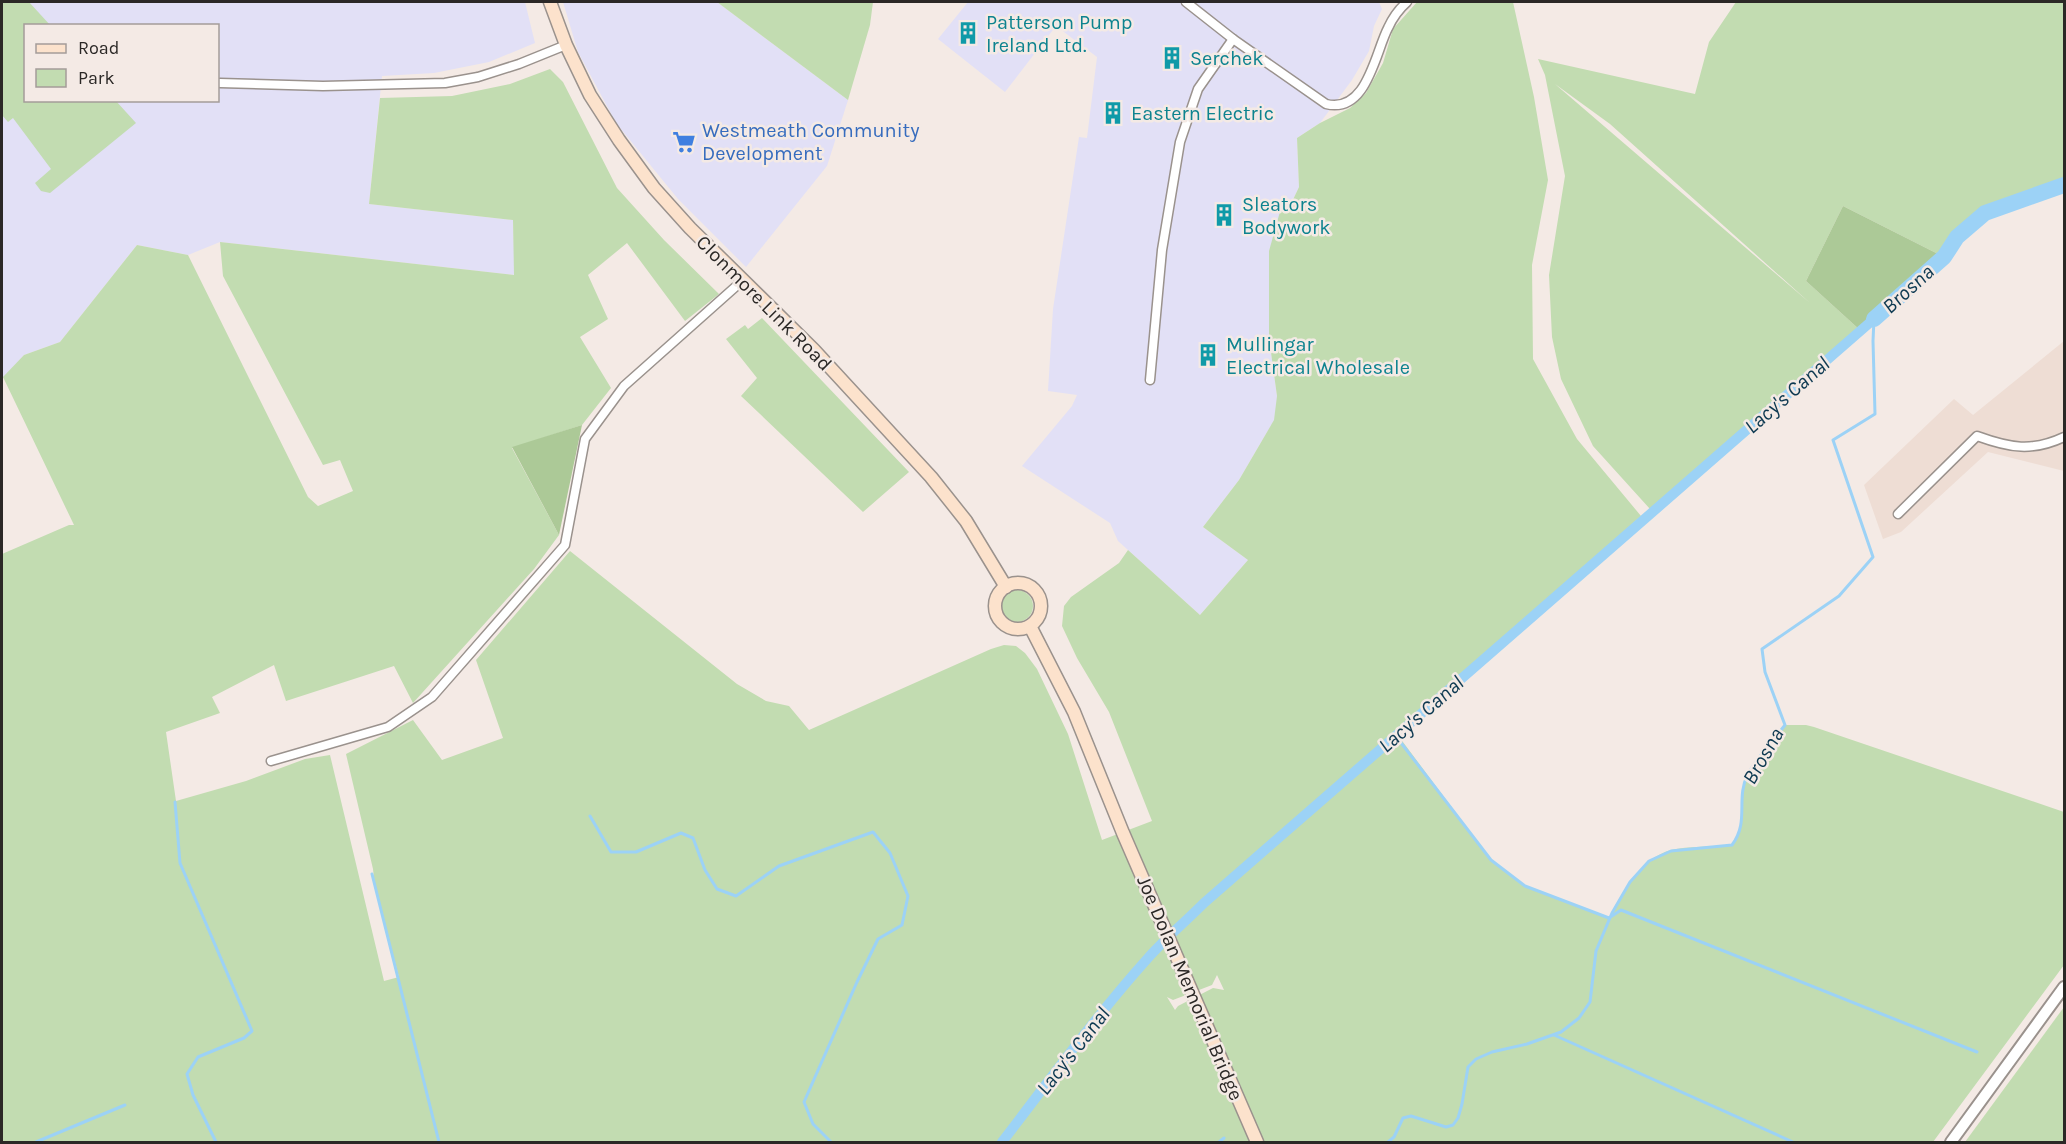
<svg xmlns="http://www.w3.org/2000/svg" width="2066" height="1144" viewBox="0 0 2066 1144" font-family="Karla,sans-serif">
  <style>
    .built { fill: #eeddd4 }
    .industrial { fill: #e2e0f6; fill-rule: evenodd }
    .green { fill: #c2dcb1; fill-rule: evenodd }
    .forest { fill: #acc997 }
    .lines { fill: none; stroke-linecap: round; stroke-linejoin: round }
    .stream { stroke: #9cd2f6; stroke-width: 3 }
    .canal { stroke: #9cd2f6; stroke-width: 10 }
    .river { stroke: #9cd2f6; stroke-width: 16 }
    .minor-casing { stroke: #9a928d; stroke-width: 11 }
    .tertiary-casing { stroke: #9a928d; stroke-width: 14 }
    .secondary-casing { stroke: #9a928d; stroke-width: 15 }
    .minor { stroke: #fff; stroke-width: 8 }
    .tertiary { stroke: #fff; stroke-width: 10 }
    .secondary { stroke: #fce2cc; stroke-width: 12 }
    .labels { text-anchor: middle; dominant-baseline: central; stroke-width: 5; stroke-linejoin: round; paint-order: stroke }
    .culture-label { font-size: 20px; fill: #0d838f; stroke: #f4eae5; text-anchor: start }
    .shop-label { font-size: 20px; fill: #366cbe; stroke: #f4eae5; text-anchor: start }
    .street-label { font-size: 20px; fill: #2b2826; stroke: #f4eae5 }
    .water-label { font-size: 21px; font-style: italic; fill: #0d3951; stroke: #f4eae5 }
  </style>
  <rect width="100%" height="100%" fill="#f4eae5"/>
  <path class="built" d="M2064,341V471L1988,452L1901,532L1883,539L1864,485L1954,399L1973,415Z"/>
  <g class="industrial">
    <path d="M2,2H525L535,43L489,62L434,73L382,76L369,204L513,220L515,275L220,242L188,255L137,245L60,342L24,355L2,379ZM26,26H218V100H26Z"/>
    <path d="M563,2H717L848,100L827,166L746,267L678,199L616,123L578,52Z"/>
    <path d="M968,2H1379L1382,9L1374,26L1369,51L1352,80L1320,123L1297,138L1299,187L1269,251V338L1277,396L1276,417L1239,480L1203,527L1248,560L1200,615L1118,541L1110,523L1022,466L1072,406L1077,395L1048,391L1053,309L1079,137L1087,138L1097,57L1056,26L1005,92L938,39Z"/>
  </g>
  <g class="green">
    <path d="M2,2H29L50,25L26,26V100L116,101L136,123L50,193L41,191L35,183L51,169L13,118L8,122L2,115Z"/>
    <path d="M717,2H873L870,25L848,100Z"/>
    <path d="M1417,2H1513L1534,97L1548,180L1532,265L1533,359L1577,439L1641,516L1397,734L1491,860L1525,886L1609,918C1622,892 1641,858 1671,850C1687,846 1715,847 1732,845C1750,820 1735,799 1748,774C1757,757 1773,741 1785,725H1806L1814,727L2064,812V965L1933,1142H2V554L69,525H74L3,377L24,355L60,342L137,245L188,255L308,497L318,506L353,491L340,460L323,465L223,276L220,242L514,275L513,220L369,204L380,98L452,96L510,84L550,69L563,82L617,188L664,240L719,294L685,321L627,243L588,275L608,319L580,337L611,388L582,425L512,448L559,535L534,569L413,703L394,666L286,701L274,665L212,697L220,713L166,732L176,801L246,781L305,759L330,755L384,981L399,977L375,887L373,869L346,754L413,720L442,760L503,738L476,660L570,551L737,684L766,701L789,706L809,730L991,649L1004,645L1016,646L1025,653L1037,669L1068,734L1102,840L1152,821L1109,712L1077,658L1062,626L1064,606L1071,597L1119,563L1128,550L1200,615L1248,560L1203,527L1239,480L1274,420L1277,396L1269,338V251L1281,208L1290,206L1299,187L1297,138L1320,123L1350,108L1366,93L1383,63L1393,29ZM1217,975L1224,990L1213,988L1178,1006L1175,1010L1167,997L1173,1000L1212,985Z"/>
    <path d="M1736,2H2064V185L1985,213L1957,237L1944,257L1843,206L1806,281L1861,331L1650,509L1593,446L1561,379L1552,337L1549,275L1565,176L1545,75L1538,59L1695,94L1709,42ZM1555,84L1610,124L1810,303Z"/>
    <path d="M762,318L909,472L863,512L741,396L757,378L726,339L745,325L748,329Z"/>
    <circle cx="1017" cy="606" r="16"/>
    <path d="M2064,1007V1142H1965Z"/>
  </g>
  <g class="forest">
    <path d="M1843,206L1944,257L1861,331L1806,281Z"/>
    <path d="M582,425L559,535L512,447Z"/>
  </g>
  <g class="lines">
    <g class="stream">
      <path d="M1395,735L1491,860L1525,886L1609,918L1621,910L1977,1052"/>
      <path d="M175,802L180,863L252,1031L244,1038L198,1057L187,1074L193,1095L216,1142"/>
      <path d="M590,816L611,852H636L681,833L693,838L705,870L717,889L736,896L779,866L873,832L890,853L908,896L902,925L878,939L857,982L804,1102L813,1124L831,1142"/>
      <path d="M372,874L439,1142"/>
      <path d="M1554,1035L1793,1142"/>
      <path d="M36,1142L125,1105"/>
      <path d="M1219,1142L1224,1138"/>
      <path d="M1388,1142L1394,1137L1403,1118L1411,1116L1446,1127L1453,1125L1458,1118L1462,1104L1468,1067L1476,1059L1492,1052L1527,1044L1561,1032L1579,1018L1590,1002L1596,951L1612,913L1630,882L1649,861L1671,851L1732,845C1750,821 1735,799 1748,774C1757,757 1773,741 1785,725L1765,672L1762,649L1839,596L1873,557L1833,440L1875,414L1873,341L1874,319"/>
    </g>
    <path class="canal" d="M1002,1142C1050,1080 1095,1017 1148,958C1165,939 1185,922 1204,903L1874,319"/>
    <path class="river" d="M1874,319L1944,257L1957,237L1985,213L2064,185"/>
    <g class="minor-casing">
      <g id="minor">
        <path d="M1186,2L1233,39L1326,104C1367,114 1375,53 1388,28C1393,17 1399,9 1407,2"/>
        <path d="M220,83L323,86L445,83L478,77L519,64L566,45"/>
        <path d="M1150,380L1162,250L1180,142L1198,89L1233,39"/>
        <path d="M1898,514L1977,436C2010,448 2032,452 2064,437"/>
        <path d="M271,761L388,727L432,697L565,545L585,439L624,386L742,281"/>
      </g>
    </g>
    <g class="tertiary-casing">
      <path id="tertiary" d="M1951,1142L2064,987"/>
    </g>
    <g class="secondary-casing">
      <g id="secondary">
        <path d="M550,2L566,45L590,95L619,140L654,188L690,228L814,350L931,477L966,521L1006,587"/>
        <circle cx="1018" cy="606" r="23"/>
        <path d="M1030,626L1074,712L1123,833L1257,1142"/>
      </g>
    </g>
    <use href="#minor" class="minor"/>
    <use href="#tertiary" class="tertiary"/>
    <use href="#secondary" class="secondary"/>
  </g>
  <defs>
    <g id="building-bare" transform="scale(1.8)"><path d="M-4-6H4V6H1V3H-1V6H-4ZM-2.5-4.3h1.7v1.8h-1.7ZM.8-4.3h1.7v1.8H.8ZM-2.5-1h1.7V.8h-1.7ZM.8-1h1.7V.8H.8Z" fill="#0f9aa8" stroke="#f4eae5" stroke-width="2.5" paint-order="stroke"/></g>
    <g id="supermarket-bare" transform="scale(1.8)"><path d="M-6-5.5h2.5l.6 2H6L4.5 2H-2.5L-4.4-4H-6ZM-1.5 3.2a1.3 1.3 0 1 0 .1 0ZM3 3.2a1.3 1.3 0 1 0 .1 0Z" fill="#3f7fe0" stroke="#f4eae5" stroke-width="2.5" paint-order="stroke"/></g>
  </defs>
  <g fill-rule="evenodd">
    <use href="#building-bare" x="968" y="33"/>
    <use href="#building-bare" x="1172" y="58"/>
    <use href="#building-bare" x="1113" y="113"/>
    <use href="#supermarket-bare" x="684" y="142"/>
    <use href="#building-bare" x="1224" y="215"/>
    <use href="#building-bare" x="1208" y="355"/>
  </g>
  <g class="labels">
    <g class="culture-label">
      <text x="986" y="22">Patterson Pump<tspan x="986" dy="23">Ireland Ltd.</tspan></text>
      <text x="1190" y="58">Serchek</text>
      <text x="1131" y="113">Eastern Electric</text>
      <text x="1242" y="204">Sleators<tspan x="1242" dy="23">Bodywork</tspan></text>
      <text x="1226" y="344">Mullingar<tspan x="1226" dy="23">Electrical Wholesale</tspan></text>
    </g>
    <g class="shop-label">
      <text x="702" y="130">Westmeath Community<tspan x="702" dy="23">Development</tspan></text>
    </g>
    <g class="street-label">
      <text transform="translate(764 303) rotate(45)">Clonmore Link Road</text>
      <text transform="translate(1190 988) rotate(67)">Joe Dolan Memorial Bridge</text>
    </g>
    <g class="water-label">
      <text transform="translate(1908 289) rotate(-42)">Brosna</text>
      <text transform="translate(1787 395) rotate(-41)">Lacy's Canal</text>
      <text transform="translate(1421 714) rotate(-41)">Lacy's Canal</text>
      <text transform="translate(1763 756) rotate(-60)">Brosna</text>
      <text transform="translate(1073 1051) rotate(-52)">Lacy's Canal</text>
    </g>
  </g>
  <rect width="2066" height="1144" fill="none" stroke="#2b2826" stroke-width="6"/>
  <rect x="24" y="24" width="195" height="78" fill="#f4eae5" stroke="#a49c99" stroke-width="1.5"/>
  <rect x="36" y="44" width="30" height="9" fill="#fce2cc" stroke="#a49c99" stroke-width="1.5"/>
  <text x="78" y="54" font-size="18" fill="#2b2826">Road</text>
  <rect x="36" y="69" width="30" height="18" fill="#c2dcb1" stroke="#a49c99" stroke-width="1.5"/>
  <text x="78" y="84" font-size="18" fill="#2b2826">Park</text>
</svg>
